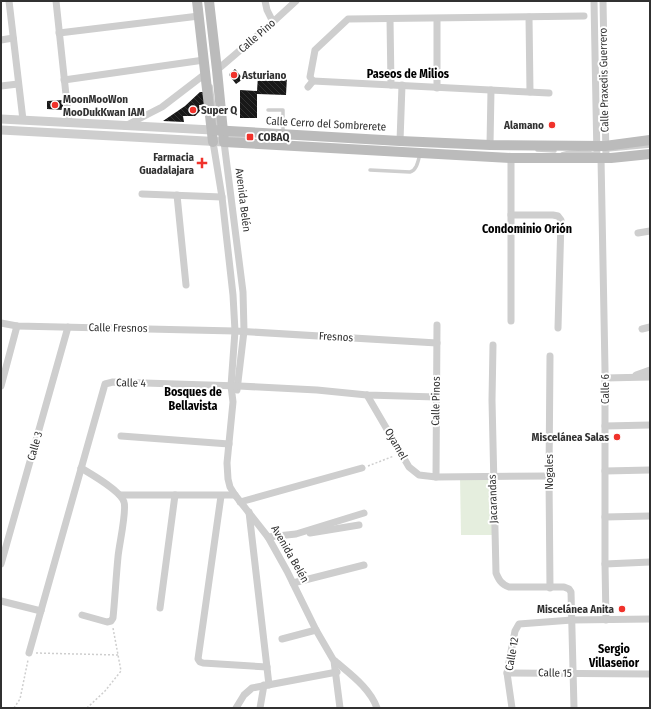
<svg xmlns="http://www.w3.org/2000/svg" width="651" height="709" viewBox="0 0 651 709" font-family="'Fira Sans Condensed',sans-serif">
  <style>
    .garden { fill: #e5eede }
    .building { fill: url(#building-back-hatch) }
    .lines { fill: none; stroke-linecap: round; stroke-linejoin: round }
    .path { stroke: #cecece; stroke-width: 1.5; stroke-dasharray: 2 2; stroke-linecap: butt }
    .service { stroke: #cecece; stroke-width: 3.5 }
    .minor { stroke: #cecece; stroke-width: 7 }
    .tertiary { stroke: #cecece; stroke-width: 9 }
    .secondary { stroke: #bbb; stroke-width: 10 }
    .poi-dot { fill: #f0322b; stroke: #fff; stroke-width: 1.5 }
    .labels { text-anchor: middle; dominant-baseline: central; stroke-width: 4; stroke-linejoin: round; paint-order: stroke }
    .street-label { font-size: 11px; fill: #313131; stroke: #fff }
    .poi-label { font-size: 11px; font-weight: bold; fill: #313131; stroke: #fff; text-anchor: start }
    .neighbourhood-label { font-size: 12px; font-weight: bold; fill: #000; stroke: #fff }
  </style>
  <defs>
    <pattern id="building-back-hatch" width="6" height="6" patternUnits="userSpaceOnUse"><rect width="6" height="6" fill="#181818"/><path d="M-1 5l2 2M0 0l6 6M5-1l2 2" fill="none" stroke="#313131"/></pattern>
  </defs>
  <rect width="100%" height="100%" fill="#fff"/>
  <path class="garden" d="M460,476H492L493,535H461Z"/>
  <g class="building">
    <path d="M235,69L243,79L236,84L229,75L230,73Z"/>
    <path d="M258,76L287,77L286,95L257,94V118H240V90L257,91Z"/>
    <path d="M200,92H204L205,105H199L200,111L195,116H183L184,122L163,121L185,106Z"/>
    <path d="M63,100V110L47,109V101Z"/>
  </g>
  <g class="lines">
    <g class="path">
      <path d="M368,466L394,456"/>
      <path d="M36,653L118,655"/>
      <path d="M14,708L20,699L28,660"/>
      <path d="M87,708L105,691L121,671L113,628"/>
    </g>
    <g class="service">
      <path d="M211,86L217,129"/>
      <path d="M268,110H283V133"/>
      <path d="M224,136L252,137"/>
      <path d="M537,150L555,151"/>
      <path d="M607,150L650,146"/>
      <path d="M562,154C571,151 586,151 595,154"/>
      <path d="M370,170L410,172C417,170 418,161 420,154"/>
    </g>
    <g class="minor">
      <path d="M9,1L23,120"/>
      <path d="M56,1L69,123"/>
      <path d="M265,1L267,10L273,22"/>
      <path d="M594,1L597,158"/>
      <path d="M603,1L606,158"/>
      <path d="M529,17L530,92"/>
      <path d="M390,19L391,85"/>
      <path d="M437,19V88"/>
      <path d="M59,33L199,16"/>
      <path d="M1,40L13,38"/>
      <path d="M217,70L273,22L296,1"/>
      <path d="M64,80L204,60"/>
      <path d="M313,81L549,93"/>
      <path d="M1,86L18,84"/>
      <path d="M308,87L313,81L310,77L315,50L348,19L584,16"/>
      <path d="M125,126L162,107L205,74"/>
      <path d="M400,141L402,85"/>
      <path d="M213,142L222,197L233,295L235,331L231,386L233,402L227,463L228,479L230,487L235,495L268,537L287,571L316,630L334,661L340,708"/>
      <path d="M224,142L243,292L244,331L237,390"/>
      <path d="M490,145L491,90"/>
      <path d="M511,158V321"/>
      <path d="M601,158L605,369V564L606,620"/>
      <path d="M142,194L222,197"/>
      <path d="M177,195L186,285"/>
      <path d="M511,215H553L558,216L561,220L558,328"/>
      <path d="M638,233L650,231"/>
      <path d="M1,323L17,326L235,331L437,343"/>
      <path d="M642,329L650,327"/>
      <path d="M493,345L492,400L496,573C499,580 501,584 509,587H564L569,589L571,592L574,708"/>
      <path d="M636,375L650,370"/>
      <path d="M605,378L650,377"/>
      <path d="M1,386L17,326"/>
      <path d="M367,395L409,467L419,475L436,477L549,476"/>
      <path d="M605,426L650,425"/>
      <path d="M121,436L229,444"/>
      <path d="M81,468C91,474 121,491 124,502C127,511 119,545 118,557C116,577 115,598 113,618L111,621L107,622L82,615"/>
      <path d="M605,471L650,470"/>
      <path d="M436,477L437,325"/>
      <path d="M120,495H235"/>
      <path d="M221,496L198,659L200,662L203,663L267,667"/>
      <path d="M240,502L362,468"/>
      <path d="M249,512L269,685"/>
      <path d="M605,517L650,516"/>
      <path d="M310,533L359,525"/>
      <path d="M268,537L296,534L364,513"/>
      <path d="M1,564L68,327"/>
      <path d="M605,564L650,562"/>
      <path d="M293,583L364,565"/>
      <path d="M550,588L549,476L550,356"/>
      <path d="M1,601L41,611"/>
      <path d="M160,608L175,495"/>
      <path d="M282,639L316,630"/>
      <path d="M29,653L105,384L113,382L239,386L317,390L367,395L436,397"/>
      <path d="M335,661C350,674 370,688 377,708"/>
      <path d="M507,673L650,674"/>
      <path d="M236,708L244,695L252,688L337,672"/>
      <path d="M260,708L264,685"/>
      <path d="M512,708L507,673L515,631L519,624L572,620L650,619"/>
    </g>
    <g class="tertiary">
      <path d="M1,119L212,130"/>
      <path d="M1,130L224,142"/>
    </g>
    <g class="secondary">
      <path d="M197,1L213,142"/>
      <path d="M209,1L217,70L224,142L511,158H611L650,154"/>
      <path d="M212,130L400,141L490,145L605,146L650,140"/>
    </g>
  </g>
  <g class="poi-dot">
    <circle cx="234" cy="75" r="4"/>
    <circle cx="55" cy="105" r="4"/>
    <circle cx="193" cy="110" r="4"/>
    <circle cx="552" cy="125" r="4"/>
    <rect x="246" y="133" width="8" height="8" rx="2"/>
    <path d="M200 157h4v4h4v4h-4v4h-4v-4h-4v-4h4z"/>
    <circle cx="617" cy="437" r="4"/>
    <circle cx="622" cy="609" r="4"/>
  </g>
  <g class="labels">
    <g class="street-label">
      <text transform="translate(257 36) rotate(-41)">Calle Pino</text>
      <text transform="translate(604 80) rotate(-91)">Calle Praxedis Guerrero</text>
      <text transform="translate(326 124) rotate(3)">Calle Cerro del Sombrerete</text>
      <text transform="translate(243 200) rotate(83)">Avenida Belén</text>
      <text transform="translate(118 328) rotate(1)">Calle Fresnos</text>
      <text transform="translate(336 337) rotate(3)">Fresnos</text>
      <text transform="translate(131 383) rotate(1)">Calle 4</text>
      <text transform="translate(605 389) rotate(-90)">Calle 6</text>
      <text transform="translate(436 401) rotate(-89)">Calle Pinos</text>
      <text transform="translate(396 444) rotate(60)">Oyamel</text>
      <text transform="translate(35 446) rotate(-74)">Calle 3</text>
      <text transform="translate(549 472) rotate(-90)">Nogales</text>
      <text transform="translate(493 499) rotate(-92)">Jacarandas</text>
      <text transform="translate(290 554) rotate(60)">Avenida Belén</text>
      <text transform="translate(512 654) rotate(-80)">Calle 12</text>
      <text transform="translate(555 673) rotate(1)">Calle 15</text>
    </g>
    <g class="poi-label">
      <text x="242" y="75">Asturiano</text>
      <text x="63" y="99">MoonMooWon<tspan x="63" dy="13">MooDukKwan IAM</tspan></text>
      <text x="201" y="110">Super Q</text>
      <text x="544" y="125" text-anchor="end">Alamano</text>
      <text x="258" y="137">COBAQ</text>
      <text x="194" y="157" text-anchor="end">Farmacia<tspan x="194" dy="13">Guadalajara</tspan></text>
      <text x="609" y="437" text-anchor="end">Miscelánea Salas</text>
      <text x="614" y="609" text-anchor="end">Miscelánea Anita</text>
    </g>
    <g class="neighbourhood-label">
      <text x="408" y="74">Paseos de Milios</text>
      <text x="527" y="229">Condominio Orión</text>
      <text x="193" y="392">Bosques de<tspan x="193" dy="14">Bellavista</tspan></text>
      <text x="614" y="649">Sergio<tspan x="614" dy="14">Villaseñor</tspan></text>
    </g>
  </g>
  <rect width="651" height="709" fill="none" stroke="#313131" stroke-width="4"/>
</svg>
